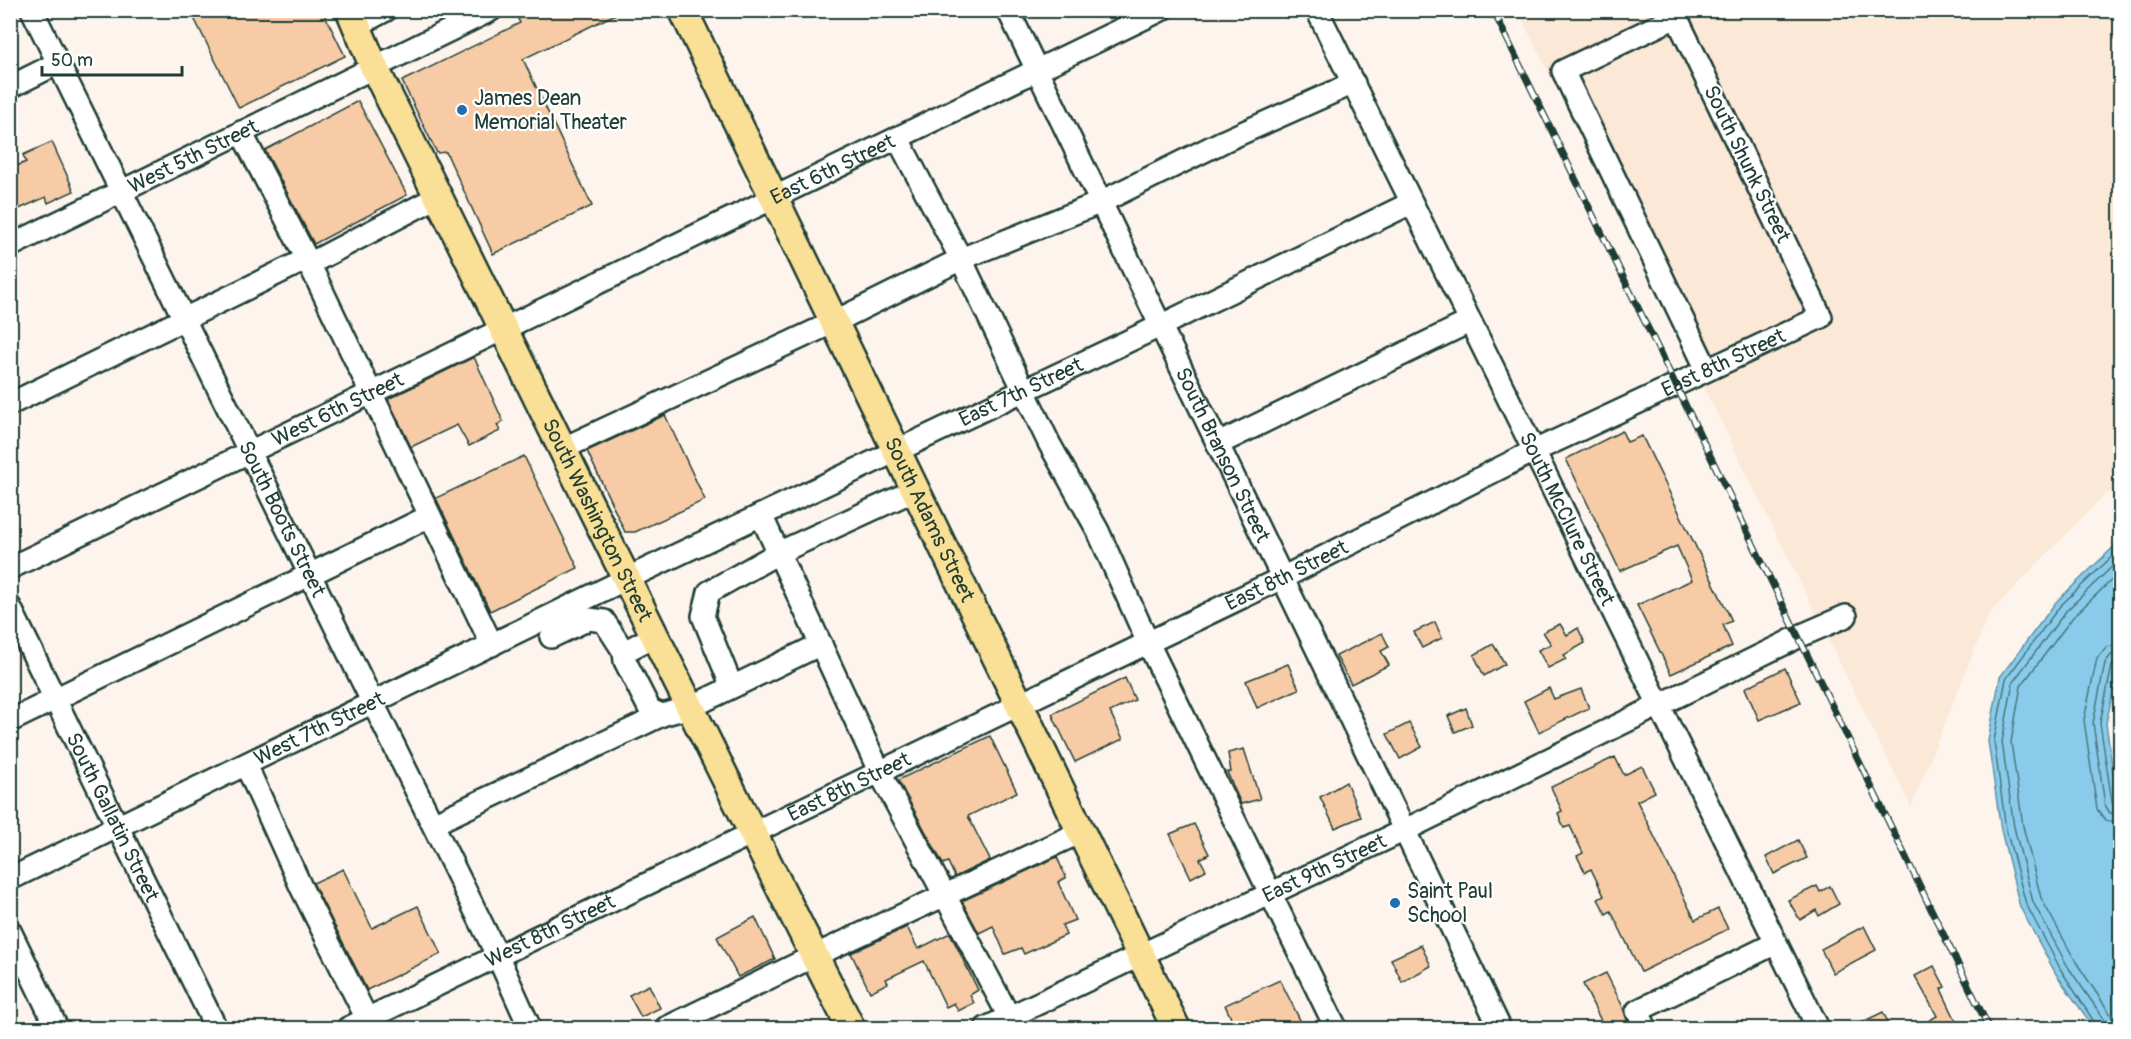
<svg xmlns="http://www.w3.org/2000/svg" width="2131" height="1039" viewBox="0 0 2131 1039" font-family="Pangolin,sans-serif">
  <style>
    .built { fill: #fbe8d7 }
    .water { fill: #8acbeb; stroke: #5f92a2; stroke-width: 1.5 }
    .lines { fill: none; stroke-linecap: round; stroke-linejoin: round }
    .shore { stroke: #4a767d; stroke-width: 1.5 }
    .building { fill: #f6cba5; stroke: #1f3d34; stroke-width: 1.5 }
    .minor-casing { stroke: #1f3d34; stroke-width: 26 }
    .major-casing { stroke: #1f3d34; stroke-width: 32 }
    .minor { stroke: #fff; stroke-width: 21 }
    .major { stroke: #fadf96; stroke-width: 27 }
    .rail-casing { stroke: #1f3d34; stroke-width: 7 }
    .rail { stroke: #fff; stroke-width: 4.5; stroke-dasharray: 14; stroke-linecap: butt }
    .poi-dot { fill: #1f6fb2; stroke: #fff; stroke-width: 2 }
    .labels { text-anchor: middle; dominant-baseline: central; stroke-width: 4.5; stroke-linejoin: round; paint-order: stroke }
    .poi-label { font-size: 21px; fill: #1f3d34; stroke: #fff; text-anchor: start }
    .street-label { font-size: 21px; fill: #1f3d34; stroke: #fff }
  </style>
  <rect width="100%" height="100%" fill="#fdf5ed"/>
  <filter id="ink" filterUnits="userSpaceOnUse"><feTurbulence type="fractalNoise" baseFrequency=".0167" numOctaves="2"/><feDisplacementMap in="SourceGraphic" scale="12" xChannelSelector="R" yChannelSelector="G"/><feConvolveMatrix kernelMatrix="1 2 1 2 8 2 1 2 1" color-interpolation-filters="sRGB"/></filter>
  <g filter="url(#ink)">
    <path class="built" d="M1518,11H2120V488L2104,495L1989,614L1911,807Z"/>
    <path class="water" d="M2120,541V661L2106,723L2120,822V1028H2094L2056,974L2020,907L2001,830L1988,741L2000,677L2056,602Z"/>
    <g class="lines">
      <g class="shore">
        <path d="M2120,644L2107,647L2097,658L2084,720L2097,809L2105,820L2120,824"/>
        <path d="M2120,653L2111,655L2105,663L2093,723L2105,805L2110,813L2120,815"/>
        <path d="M2120,661L2112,666L2100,723L2112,802L2115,807L2120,808"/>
        <path d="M2098,1028L2061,970L2026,904L2006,829L1994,741L2006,679L2060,606L2120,549"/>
        <path d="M2106,1028L2104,1019L2068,967L2033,902L2014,827L2002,742L2013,682L2066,611L2120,559"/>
        <path d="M2115,1028L2111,1015L2076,962L2041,898L2023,826L2011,742L2021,686L2073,617L2120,572"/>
      </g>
    </g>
    <g class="building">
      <path d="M190,10H322L345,56L239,108Z"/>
      <path d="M536,10H624L523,59L592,206L493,254L446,152L437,153L402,81L520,23L518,19Z"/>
      <path d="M358,101L407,195L314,244L265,150Z"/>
      <path d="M52,142L74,191L48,203L46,197L10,213V169L26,162L23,155Z"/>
      <path d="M474,357L503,421L497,425L500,431L469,446L457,425L411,447L388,399Z"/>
      <path d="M665,415L705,500L635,532H625L587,451Z"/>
      <path d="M1622,431L1627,442L1642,436L1732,621L1723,625L1732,646L1671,674L1637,605L1692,580L1677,546L1620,571L1566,459Z"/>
      <path d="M524,456L578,568L490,611L436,498Z"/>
      <path d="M1435,622L1442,638L1422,648L1414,632Z"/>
      <path d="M1560,624L1567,635L1578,628L1585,643L1564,655L1566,659L1548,668L1538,650L1551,644L1543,632Z"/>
      <path d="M1382,633L1389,647L1381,651L1389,665L1351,684L1336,656Z"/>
      <path d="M1493,644L1505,664L1484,676L1474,655Z"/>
      <path d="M1288,664L1299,689L1257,708L1246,681Z"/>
      <path d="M1785,668L1801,702L1759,720L1745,688Z"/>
      <path d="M1125,678L1135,700L1110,712L1123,739L1075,762L1052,714Z"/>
      <path d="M1549,688L1554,699L1581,689L1589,708L1539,732L1524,701Z"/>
      <path d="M1466,708L1472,725L1455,732L1448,716Z"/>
      <path d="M1409,723L1422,747L1400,759L1387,734Z"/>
      <path d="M990,736L1017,792L968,816L990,860L955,877L948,862L943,864L898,780Z"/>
      <path d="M1244,749L1260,799L1241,804L1227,772H1231L1228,753Z"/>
      <path d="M1615,757L1624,775L1642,766L1655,792L1637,801L1695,920L1718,909L1728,929L1641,972L1611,911L1606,914L1598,899L1604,896L1591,869L1585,872L1577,856L1583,853L1570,826L1564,828L1558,813L1562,811L1551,787Z"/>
      <path d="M1346,782L1361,817L1335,828L1320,797Z"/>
      <path d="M1194,824L1209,854L1200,859L1206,870L1191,878L1170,834Z"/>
      <path d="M1798,840L1807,858L1774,874L1766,857Z"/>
      <path d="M1057,857L1066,878L1058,882L1075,920L1062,925L1066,935L1024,954L1021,948L1005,954L993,926L979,933L962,901Z"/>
      <path d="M343,869L372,928L418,906L441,954L367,990L313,883Z"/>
      <path d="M1817,886L1820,892L1830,886L1839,904L1819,916L1816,910L1800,920L1788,900Z"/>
      <path d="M755,917L775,959L738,977L717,937Z"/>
      <path d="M1864,926L1876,950L1833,973L1821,949Z"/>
      <path d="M907,927L918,949L950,933L978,990L970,995L974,1003L958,1011L954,1003L946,1007L924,961L886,979L888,983L870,992L851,953Z"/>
      <path d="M1421,945L1431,966L1402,982L1391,959Z"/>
      <path d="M1934,966L1945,987L1941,989L1960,1029H1914L1937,1016L1915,976Z"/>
      <path d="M1606,973L1622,1005L1630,1029H1605L1583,984Z"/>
      <path d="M1280,980L1301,1022L1287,1029H1236L1225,1005Z"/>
      <path d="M649,985L660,1008L641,1017L629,995Z"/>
      <path d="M1883,1012L1891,1029H1848Z"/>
    </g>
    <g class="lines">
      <g class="minor-casing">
        <g id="minor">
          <path id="s1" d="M32,10L498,957L530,1028"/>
          <path id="s2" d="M1008,10L1500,1028"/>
          <path id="s3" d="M1317,10L1818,1028"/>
          <path d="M1676,17L1563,71L1707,370"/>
          <path d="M356,26L386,10"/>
          <path d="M10,87L58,63"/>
          <path d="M241,132L307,259L492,645"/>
          <path d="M898,139L961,259L1049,443L1098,531L1148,643L1336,1028"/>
          <path id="s4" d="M10,246L491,10"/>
          <path d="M309,264L439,196"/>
          <path d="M10,404L307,259"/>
          <path d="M1218,444L1469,322"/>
          <path d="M564,448L834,322L961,259L1099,203L1224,141L1354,83"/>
          <path d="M761,515L880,773L1015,1028"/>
          <path id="s5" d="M10,568L1161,10"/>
          <path id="s6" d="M10,607L216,1028"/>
          <path d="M656,635L624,652L625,661L650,710L662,715L691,707L821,644"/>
          <path d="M551,637L589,619L604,621L624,652"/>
          <path d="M732,687L703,616L709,592L778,553L915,490"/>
          <path d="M10,721L430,516"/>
          <path d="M246,765L301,887L367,1019"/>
          <path d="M433,824L662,715"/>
          <path id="s7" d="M10,879L628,578L1160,326L1411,203"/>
          <path d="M10,931L57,1028"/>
          <path id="s8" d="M348,1028L1282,578L1532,452L1821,317L1673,10"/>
          <path d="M666,1028L814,956L1081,832"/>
          <path id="s9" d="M986,1028L1405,830L1800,636L1846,616"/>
          <path d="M1646,1028L1637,1011L1776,943"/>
        </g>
      </g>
      <g class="major-casing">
        <g id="major">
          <path id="s10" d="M350,10L374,67C533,387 689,710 851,1028"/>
          <path id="s11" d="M683,10L1176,1028"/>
        </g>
      </g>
      <use href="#minor" class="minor"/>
      <use href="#major" class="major"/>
      <g class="rail-casing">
        <path id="rail" d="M1493,10L1989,1028"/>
      </g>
      <use href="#rail" class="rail"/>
    </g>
  </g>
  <g class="poi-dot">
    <circle cx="462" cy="110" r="6"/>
    <circle cx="1395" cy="903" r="6"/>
  </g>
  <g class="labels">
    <g class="poi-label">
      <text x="474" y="98">James Dean<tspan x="474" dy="24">Memorial Theater</tspan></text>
      <text x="1407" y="891">Saint Paul<tspan x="1407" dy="24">School</tspan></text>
    </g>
    <g class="street-label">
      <text stroke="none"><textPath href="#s4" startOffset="204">West 5th Street</textPath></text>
      <text transform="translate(1747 164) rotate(64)">South Shunk Street</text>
      <text stroke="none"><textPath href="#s5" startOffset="914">East 6th Street</textPath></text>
      <text stroke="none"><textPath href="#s8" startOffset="1528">East 8th Street</textPath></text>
      <text stroke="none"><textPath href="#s7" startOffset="1122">East 7th Street</textPath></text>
      <text stroke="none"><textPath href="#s5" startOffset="364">West 6th Street</textPath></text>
      <text stroke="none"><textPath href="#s2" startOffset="494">South Branson Street</textPath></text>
      <text stroke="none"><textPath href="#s1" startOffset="567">South Boots Street</textPath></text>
      <text stroke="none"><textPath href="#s10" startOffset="567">South Washington Street</textPath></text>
      <text stroke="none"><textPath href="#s11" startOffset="566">South Adams Street</textPath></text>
      <text stroke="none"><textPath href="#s3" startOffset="567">South McClure Street</textPath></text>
      <text stroke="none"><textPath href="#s8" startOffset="1042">East 8th Street</textPath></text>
      <text stroke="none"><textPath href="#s7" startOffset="344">West 7th Street</textPath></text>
      <text stroke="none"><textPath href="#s8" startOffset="556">East 8th Street</textPath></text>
      <text stroke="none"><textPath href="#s6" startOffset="234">South Gallatin Street</textPath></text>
      <text stroke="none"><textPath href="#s9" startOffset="374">East 9th Street</textPath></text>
      <text stroke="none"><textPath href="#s8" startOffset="224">West 8th Street</textPath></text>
    </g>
  </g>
  <rect width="2131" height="1039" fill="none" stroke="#fff" stroke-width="36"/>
  <rect x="18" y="18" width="2095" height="1003" fill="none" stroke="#1f3d34" stroke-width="2" filter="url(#ink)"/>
  <path d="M42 66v9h140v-9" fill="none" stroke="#1f3d34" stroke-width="3"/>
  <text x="51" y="66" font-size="18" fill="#1f3d34" stroke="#ffffff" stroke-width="4.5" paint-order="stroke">50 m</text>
</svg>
